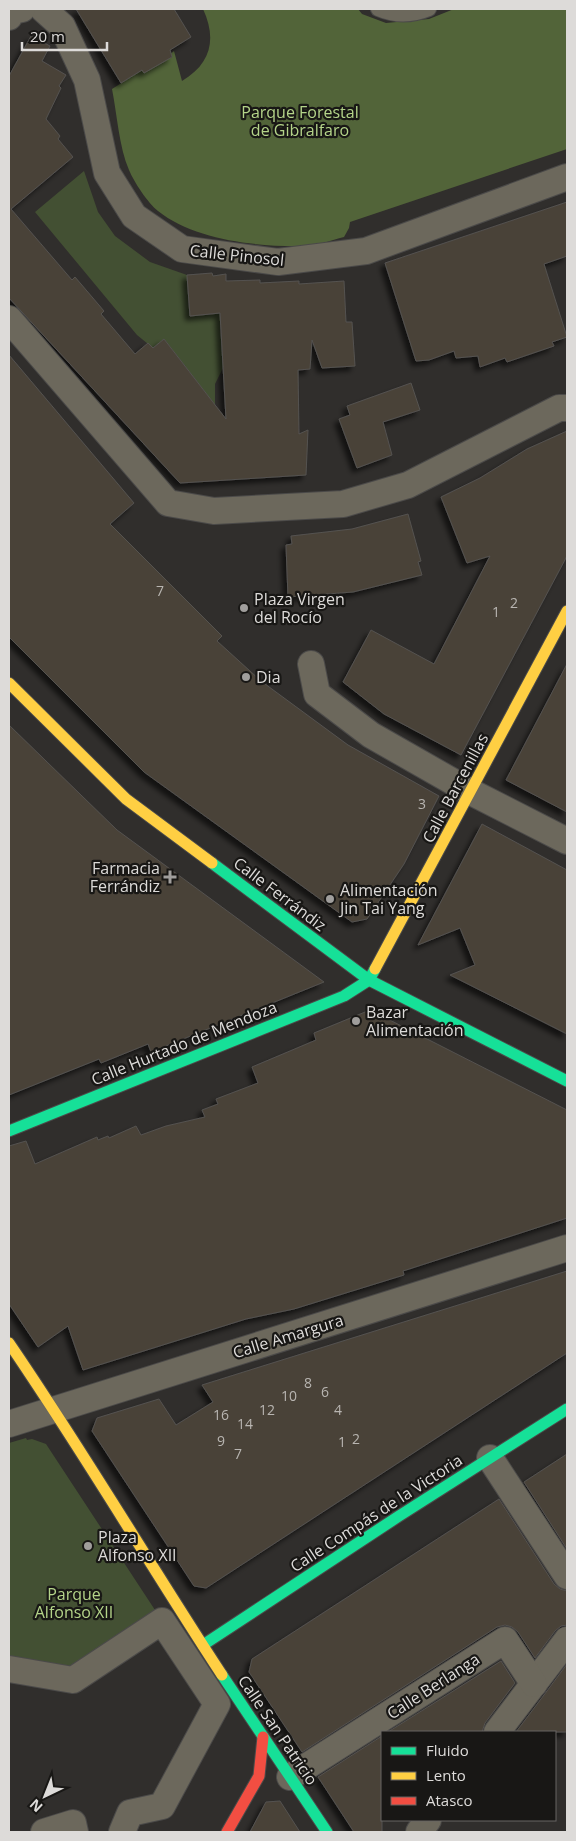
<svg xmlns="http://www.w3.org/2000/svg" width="576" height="1841" viewBox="0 0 576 1841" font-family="'Open Sans',sans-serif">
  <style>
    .green { fill: #435033 }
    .forest { fill: #526439 }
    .building { fill: #4a4238; stroke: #545250; filter: url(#shadow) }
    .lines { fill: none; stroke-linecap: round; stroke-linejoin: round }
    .lane-casing { stroke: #4b4a49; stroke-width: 16 }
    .street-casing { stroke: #4b4a49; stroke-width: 28 }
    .fast-casing { stroke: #4b4a49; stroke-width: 13 }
    .slow-casing { stroke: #4b4a49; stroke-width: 13 }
    .jam-casing { stroke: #4b4a49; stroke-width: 13 }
    .lane { stroke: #6c685c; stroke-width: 14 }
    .street { stroke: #6c685c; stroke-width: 26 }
    .fast { stroke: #16e098; stroke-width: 11 }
    .slow { stroke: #ffcf43; stroke-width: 11 }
    .jam { stroke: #f24e42; stroke-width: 11 }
    .poi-dot { fill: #a09e9c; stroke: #181715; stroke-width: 2 }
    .labels { text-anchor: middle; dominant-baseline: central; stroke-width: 4.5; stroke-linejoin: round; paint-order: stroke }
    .number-label { font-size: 14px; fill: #b8b5b1 }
    .park-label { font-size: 16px; fill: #b4d489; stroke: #181715 }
    .street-label { font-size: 16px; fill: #dddbd9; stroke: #181715 }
    .poi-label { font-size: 16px; fill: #dddbd9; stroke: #181715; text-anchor: start }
  </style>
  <defs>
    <filter id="shadow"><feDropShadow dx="-4.5" dy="4.5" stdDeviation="2.5" flood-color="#0009"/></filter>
  </defs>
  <rect width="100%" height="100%" fill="#302e2c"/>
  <g class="green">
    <path d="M84,171L98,212L115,236L150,262L187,275L189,309L202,315L225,313L220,325L223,368L215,384V405L164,339L153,348L137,335L35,212Z"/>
    <path d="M26,1438L27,1440L32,1439L46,1444L155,1610L73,1680L9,1669V1443Z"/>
  </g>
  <path class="forest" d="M203,9H358L362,14L386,23L429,19L454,9H567V149L350,222L349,228L344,237C331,240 317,246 303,246C258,247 194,240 158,211C148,203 134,182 129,170C119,147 117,114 112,89L142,70L172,57L170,54L174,51L182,81C211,64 217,39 203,9Z"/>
  <g class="building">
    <path d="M76,9H174L191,37L170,50L172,57L144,73L142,70L121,83Z"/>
    <path d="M31,36L50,46L42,61L66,75L59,86L61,88L46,119L60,136L58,139L73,157L11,209L72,280L75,277L104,311L101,314L135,354L148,343L153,348L164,339L226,419L220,313L190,316L187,275L212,273L213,276L226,274V281L260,280V283L299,281V284L344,281L346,322H352L355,366L322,368L312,340L310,369L298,370L299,434L308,430L306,475L180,483L9,298V76Z"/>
    <path d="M567,202V256L544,264L567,337L552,342L554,346L507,362L505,358L480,367L478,356L456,358L454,351L429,360L416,361L385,263Z"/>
    <path d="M9,355L134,503L110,524L222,636L217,641L261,681L348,745L439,796L404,864L367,919L352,922L144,772L9,637Z"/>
    <path d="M411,383L420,410L383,422L392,455L357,468L339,419L350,415L347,406Z"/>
    <path d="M567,431V556L461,755L384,714L343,682L371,630L434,664L490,556L467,563L441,497L480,478L527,449Z"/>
    <path d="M408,514L421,561L418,562L422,575L353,592L288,597L286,545L292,544L291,536L352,529Z"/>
    <path d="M567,664V812L506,780Z"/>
    <path d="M9,725L117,830L324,982L151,1052L148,1044L101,1063L99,1059L9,1095Z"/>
    <path d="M482,824L567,870V1034L450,975L475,965L460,928L418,945Z"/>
    <path d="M370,1010L567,1110V1218L403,1271L404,1275L294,1309L246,1319L83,1370L68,1326L38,1347L9,1304V1146L26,1141L35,1164L97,1137L98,1140L108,1136L109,1138L136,1126L141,1135L166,1126L205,1117L202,1110L218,1104L216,1099L258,1083L252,1067L316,1040L314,1033Z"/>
    <path d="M567,1271V1353L206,1588L194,1586L92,1431L97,1418L159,1399L176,1425L213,1402L202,1385Z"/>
    <path d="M567,1454V1549L524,1482Z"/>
    <path d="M499,1499L554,1584L560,1589L567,1591V1625L561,1626L555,1631L535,1658L518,1632L512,1627L505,1625L497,1627L302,1752L249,1672L252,1659Z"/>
    <path d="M501,1661L515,1683L485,1723L482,1732H388Z"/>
    <path d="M567,1664V1732H516L547,1691Z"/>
    <path d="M382,1736V1832H354L318,1777Z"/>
    <path d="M280,1801L300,1832H250L266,1802Z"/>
  </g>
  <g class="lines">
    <g class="lane-casing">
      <path id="lane" d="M378,9C394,16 412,16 429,9"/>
    </g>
    <g class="street-casing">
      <g id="street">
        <path d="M43,9L62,26L87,80L107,173L134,216L182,249L278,262L366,251L567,177"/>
        <path d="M9,17L12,11L22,9"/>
        <path d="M9,319L168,503L214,511L343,504L408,485L559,408H567"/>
        <path d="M311,664L317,694L371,735L471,792L567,841"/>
        <path d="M9,1424L567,1248"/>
        <path d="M490,1458L567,1576"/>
        <path d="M9,1669L73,1680L162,1621L217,1704L162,1806L130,1813L122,1832"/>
        <path d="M497,1732L567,1640"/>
        <path d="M290,1777L505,1640L534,1684"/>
        <path d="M44,1832L73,1823L75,1832"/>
        <path d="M419,1832L428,1820"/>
      </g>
    </g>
    <g class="fast-casing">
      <g id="fast">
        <path d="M212,863L369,980L567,1081"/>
        <path d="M9,1131L344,996L369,980L375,969"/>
        <path d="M203,1645L399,1516L567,1409"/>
        <path d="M222,1675L327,1832"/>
      </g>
    </g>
    <g class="slow-casing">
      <g id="slow">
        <path d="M9,683L126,799L212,863"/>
        <path d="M375,969L567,611"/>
        <path d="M9,1343C83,1451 150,1565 222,1675"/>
      </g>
    </g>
    <g class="jam-casing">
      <path id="jam" d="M227,1832L259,1776L263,1737"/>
    </g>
    <use href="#lane" class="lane"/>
    <use href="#street" class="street"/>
    <use href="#fast" class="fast"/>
    <use href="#slow" class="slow"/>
    <use href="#jam" class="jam"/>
  </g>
  <g class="poi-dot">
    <circle cx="244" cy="608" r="5"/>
    <circle cx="246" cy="677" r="5"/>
    <path d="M167.5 869.5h5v5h5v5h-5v5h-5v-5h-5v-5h5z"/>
    <circle cx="330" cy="899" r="5"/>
    <circle cx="356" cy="1021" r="5"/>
    <circle cx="88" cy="1546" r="5"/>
  </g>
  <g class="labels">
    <g class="number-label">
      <text x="160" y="590">7</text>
      <text x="514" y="602">2</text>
      <text x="496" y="611">1</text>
      <text x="422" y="803">3</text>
      <text x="308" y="1382">8</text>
      <text x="325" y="1391">6</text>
      <text x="289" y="1395">10</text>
      <text x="267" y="1409">12</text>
      <text x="338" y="1409">4</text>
      <text x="221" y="1414">16</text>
      <text x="245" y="1423">14</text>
      <text x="356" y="1438">2</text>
      <text x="221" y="1440">9</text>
      <text x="342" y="1441">1</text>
      <text x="238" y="1453">7</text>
    </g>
    <g class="park-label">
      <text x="300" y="112">Parque Forestal<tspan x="300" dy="18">de Gibralfaro</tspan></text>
      <text x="74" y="1594">Parque<tspan x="74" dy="18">Alfonso XII</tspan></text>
    </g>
    <g class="street-label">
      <text transform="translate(237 255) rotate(6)">Calle Pinosol</text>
      <text transform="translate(455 788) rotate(-62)">Calle Barcenillas</text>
      <text transform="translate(280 894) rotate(37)">Calle Ferrándiz</text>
      <text transform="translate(184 1043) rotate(-22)">Calle Hurtado de Mendoza</text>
      <text transform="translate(288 1336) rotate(-17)">Calle Amargura</text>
      <text transform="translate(376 1513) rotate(-33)">Calle Compás de la Victoria</text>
      <text transform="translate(433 1686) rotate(-33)">Calle Berlanga</text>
      <text transform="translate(278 1730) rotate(56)">Calle San Patricio</text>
    </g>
    <g class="poi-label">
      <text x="254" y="599">Plaza Virgen<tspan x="254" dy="18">del Rocío</tspan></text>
      <text x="256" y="677">Dia</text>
      <text x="160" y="868" text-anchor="end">Farmacia<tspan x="160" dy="18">Ferrándiz</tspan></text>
      <text x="340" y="890">Alimentación<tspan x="340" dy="18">Jin Tai Yang</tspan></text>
      <text x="366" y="1012">Bazar<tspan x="366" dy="18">Alimentación</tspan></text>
      <text x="98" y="1537">Plaza<tspan x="98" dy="18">Alfonso XII</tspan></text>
    </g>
  </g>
  <rect width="576" height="1841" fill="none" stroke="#dddbd9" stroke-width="20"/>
  <rect x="381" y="1731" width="175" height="90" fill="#181715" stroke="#676563"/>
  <rect x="391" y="1747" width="25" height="8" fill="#16e098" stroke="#676563"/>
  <text x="426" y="1756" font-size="15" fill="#dddbd9">Fluido</text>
  <rect x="391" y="1772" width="25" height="8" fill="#ffcf43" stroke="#676563"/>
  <text x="426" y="1781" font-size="15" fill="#dddbd9">Lento</text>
  <rect x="391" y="1797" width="25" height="8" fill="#f24e42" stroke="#676563"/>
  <text x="426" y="1806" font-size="15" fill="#dddbd9">Atasco</text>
  <g transform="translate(45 1796) rotate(223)" stroke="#181715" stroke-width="4" paint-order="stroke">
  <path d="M0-4L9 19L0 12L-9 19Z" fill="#dddbd9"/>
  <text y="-8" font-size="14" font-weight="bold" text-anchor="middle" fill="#dddbd9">N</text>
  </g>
  <path d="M22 42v8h85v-8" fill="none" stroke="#dddbd9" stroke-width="2.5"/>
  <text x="30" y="42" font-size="15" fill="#dddbd9" stroke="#181715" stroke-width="4" paint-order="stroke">20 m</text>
</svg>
